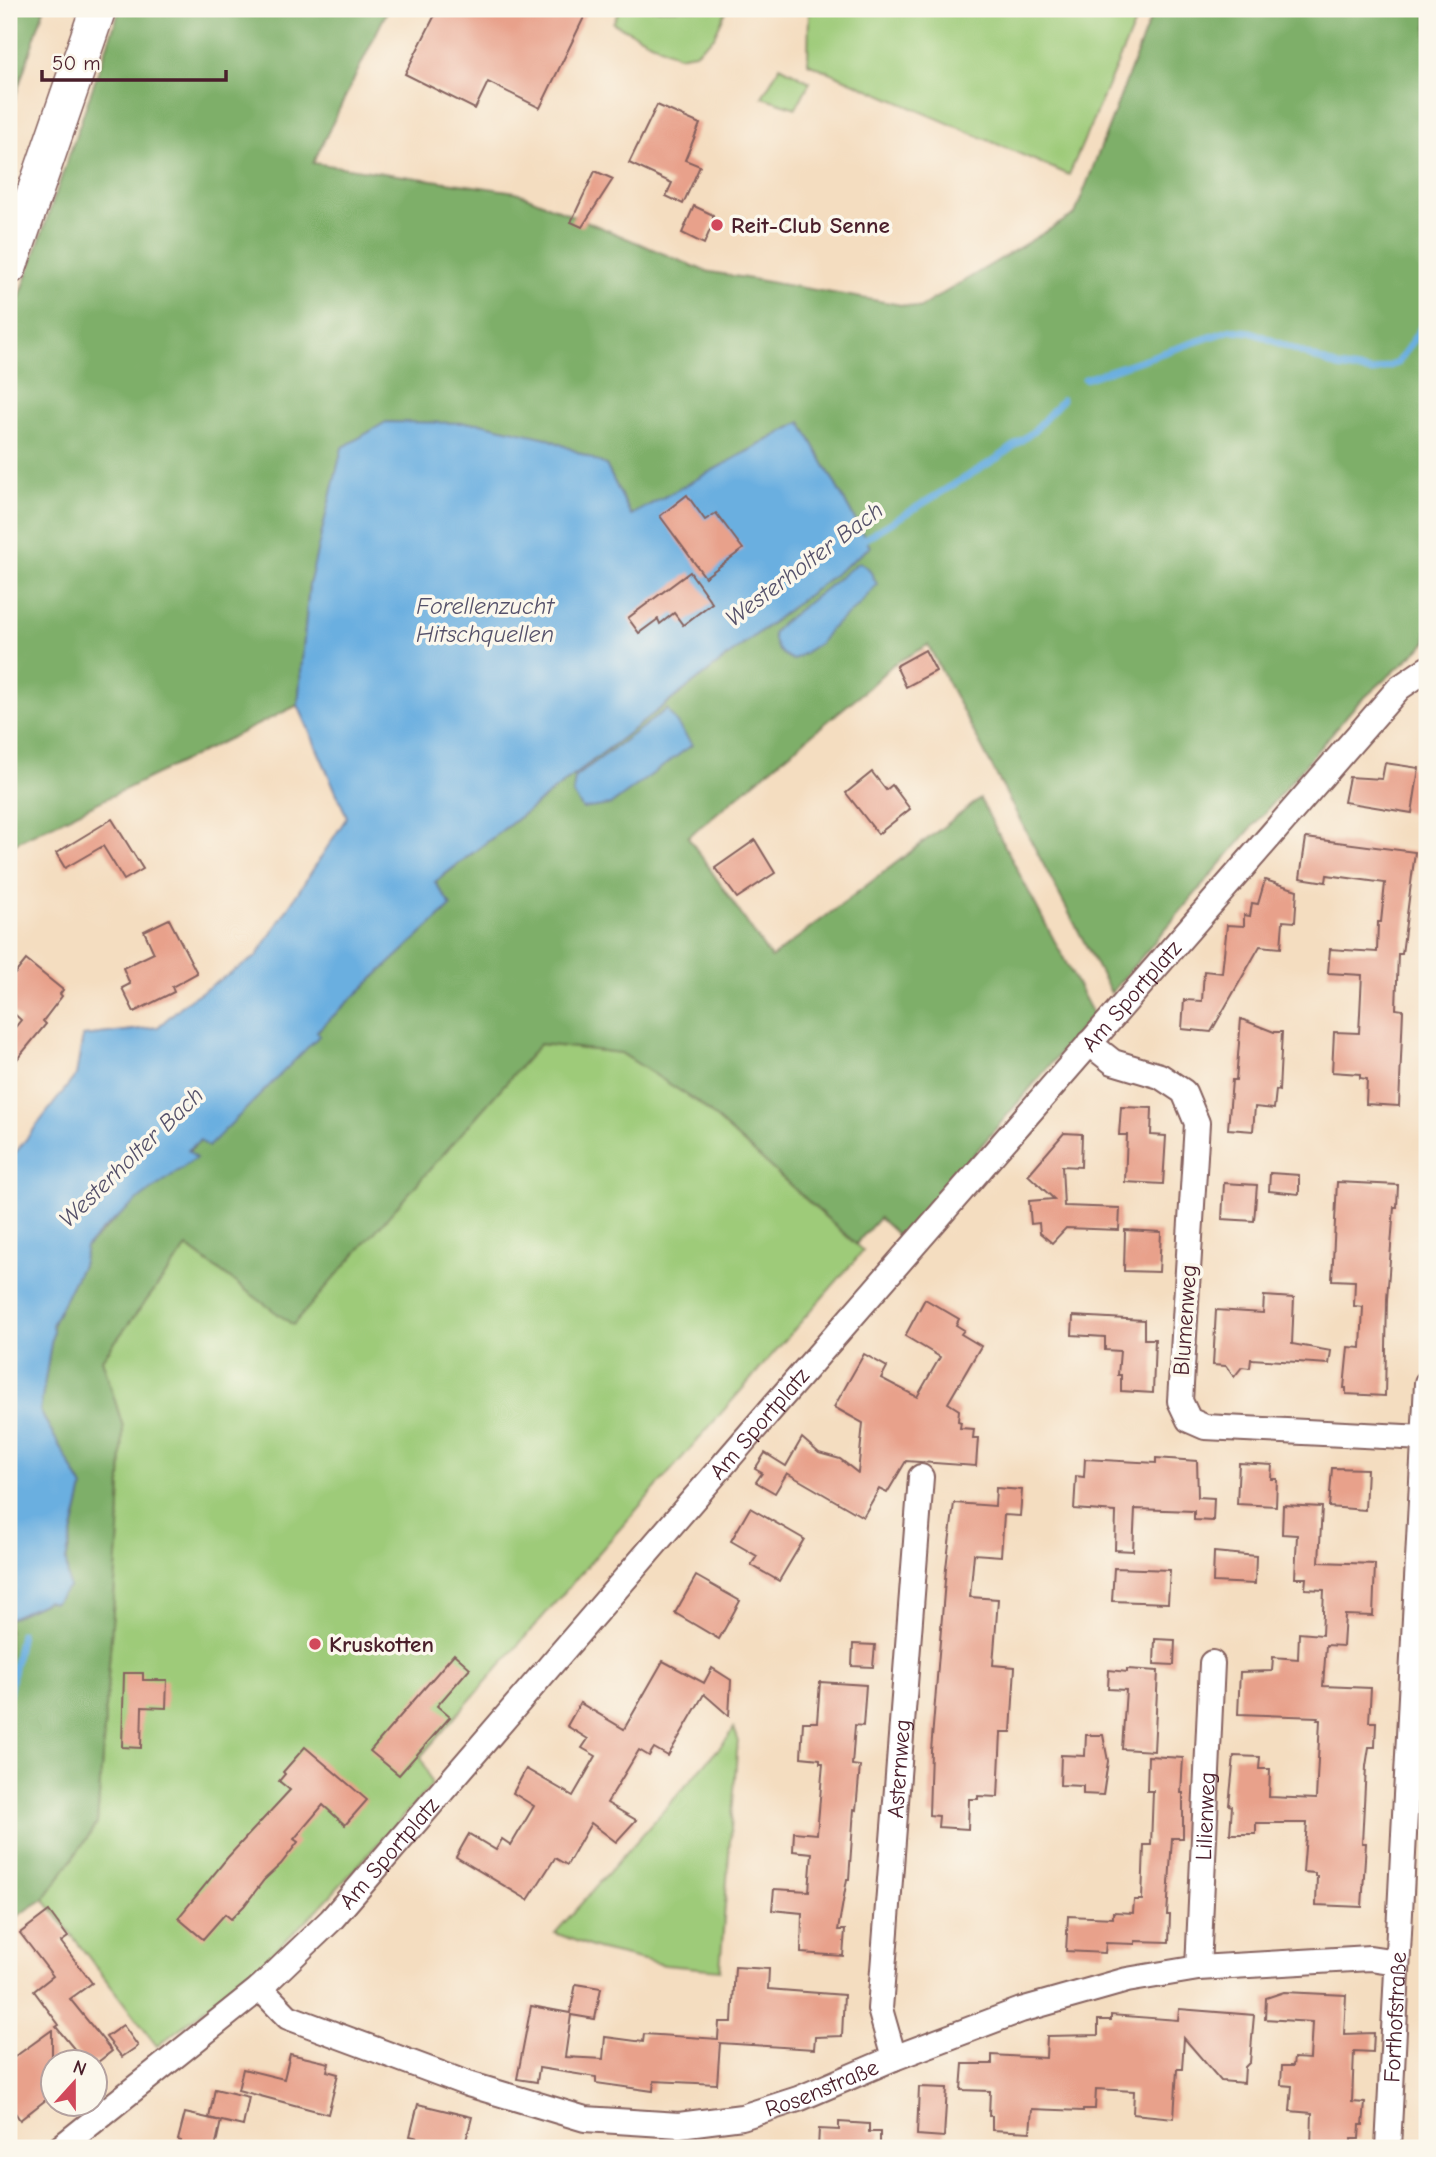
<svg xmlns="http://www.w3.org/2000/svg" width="1436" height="2157" viewBox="0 0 1436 2157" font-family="'Comic Neue',sans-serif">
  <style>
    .green { fill: #9ecb79; stroke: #747552; stroke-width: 2 }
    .forest { fill: #7eaf69; stroke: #64674a; stroke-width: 2 }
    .water { fill: #6aafe0; stroke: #5a6786; stroke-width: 2 }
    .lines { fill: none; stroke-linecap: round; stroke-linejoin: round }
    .stream { stroke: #6aafe0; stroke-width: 7 }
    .building { fill: #e8a18b }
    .street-casing { stroke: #86625f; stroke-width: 28 }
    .secondary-casing { stroke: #86625f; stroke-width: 38 }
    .street { stroke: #fff; stroke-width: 24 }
    .secondary { stroke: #fff; stroke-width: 35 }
    .poi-dot { fill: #d1495b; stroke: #fbf7ec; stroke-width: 2.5 }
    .labels { text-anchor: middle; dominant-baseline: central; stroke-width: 7; stroke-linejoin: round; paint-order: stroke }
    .poi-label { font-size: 23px; font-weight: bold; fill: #4a1f2b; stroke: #fbf7ec; text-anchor: start }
    .street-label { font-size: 23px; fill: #4a1f2b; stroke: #fbf7ec }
    .water-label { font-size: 24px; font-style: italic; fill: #55516a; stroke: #fbf7ec }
  </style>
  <rect width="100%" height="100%" fill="#fbf7ec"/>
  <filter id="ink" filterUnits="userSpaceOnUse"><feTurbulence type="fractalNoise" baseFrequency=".0143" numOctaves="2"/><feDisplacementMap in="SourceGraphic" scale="14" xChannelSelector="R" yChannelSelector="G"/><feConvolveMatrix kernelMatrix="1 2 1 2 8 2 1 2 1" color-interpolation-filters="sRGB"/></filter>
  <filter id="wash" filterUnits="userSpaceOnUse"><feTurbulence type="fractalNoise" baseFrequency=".00686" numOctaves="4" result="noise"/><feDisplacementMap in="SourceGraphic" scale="28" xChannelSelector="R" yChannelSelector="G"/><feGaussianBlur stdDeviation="1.57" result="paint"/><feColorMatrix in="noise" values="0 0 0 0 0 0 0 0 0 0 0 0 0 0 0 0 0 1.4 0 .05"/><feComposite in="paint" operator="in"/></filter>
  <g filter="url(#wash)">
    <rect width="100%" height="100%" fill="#f4ddc0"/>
    <g class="green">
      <path d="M620,9H727L714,37L695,53L678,56L613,23Z"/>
      <path d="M809,9H1141L1069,175L808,63Z"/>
      <path d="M780,66L810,82L796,108L762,97Z"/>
      <path d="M540,1044L621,1053L699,1103L863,1251L421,1756L432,1785L319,1908L254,1971L157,2046L44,1899L97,1824L119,1531L123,1427L102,1359L187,1247L293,1324Z"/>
      <path d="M734,1728L738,1739L720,1970L665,1965L597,1949L555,1933L728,1738Z"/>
    </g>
    <g class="forest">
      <path d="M9,9H44L9,116Z"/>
      <path d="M120,9H388L313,163L516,192L705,271L919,308L1075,214L1154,9H1427V642L1355,706L1111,993L928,645L892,665L869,687L688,837L771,958L980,799L1093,1014L902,1239L879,1218L856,1244L699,1103L621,1053L540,1044L293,1325L187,1247L102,1359L123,1427L119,1531L97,1824L44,1899L9,1921V1619L58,1596L83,1488L40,1411L53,1331L52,1325L82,1265L86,1247L451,906L434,883L870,547L801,422L631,516L606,465L309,585L298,705L9,846V328Z"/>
    </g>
    <g class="water">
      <path d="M386,422L480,423L547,438L606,465L631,515L801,422L870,547L435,882L451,906L317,1031L319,1036L208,1147L200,1140L188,1150L196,1158L143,1196L100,1232L86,1247L82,1265L52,1325L53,1331L40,1411L83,1488L66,1560L69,1588L54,1603L47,1601L9,1619V1260L12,1258L9,1250V1161L76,1075L83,1036L158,1027L187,1001L256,957L347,817L298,705L309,585L342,448Z"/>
      <path d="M859,562L869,569L877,584L857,607L829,630L820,643L793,660C780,654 774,648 773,633L782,623Z"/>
      <path d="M667,709L692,745L610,805L583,809L573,794L575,777Z"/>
    </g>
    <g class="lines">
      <g class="stream">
        <path d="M1085,379L1231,330L1251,332L1338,367L1373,372L1398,363L1427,319"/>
        <path d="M858,543L999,457L1034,431L1062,400"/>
        <path d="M9,1693L21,1634"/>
      </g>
    </g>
    <g id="blocks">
      <g class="building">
        <path d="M438,9H588L540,108L488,82L475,109L405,74Z"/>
        <path d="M657,105L700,124L685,160L700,166L683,204L666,196L672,183L629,163Z"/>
        <path d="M595,171L613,179L582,227L571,222Z"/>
        <path d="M694,206L713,215V223L704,244L682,233Z"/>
        <path d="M687,495L705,520L716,513L743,549L705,577L660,516Z"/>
        <path d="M690,572L712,603L683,625L674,613L660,624L658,619L639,633L628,618Z"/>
        <path d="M925,650L936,671L906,687L896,666Z"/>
        <path d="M1385,763L1419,768L1412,813L1344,802L1349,777L1382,779Z"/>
        <path d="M872,772L886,790L892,785L910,809L878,834L846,793Z"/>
        <path d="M112,819L143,869L124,880L103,846L65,868L56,853Z"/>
        <path d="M1306,838L1415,852L1402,954H1398L1396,1009L1403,1010L1399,1106L1366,1104L1367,1079L1360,1078V1074L1332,1072L1334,1032L1359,1033L1362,975L1328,973L1330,949L1377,952L1378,922H1381L1385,883L1327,875L1326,882L1300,878Z"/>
        <path d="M755,840L775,873L737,898L715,868Z"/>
        <path d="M1265,880L1297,890L1295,922L1283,921L1281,948L1260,946L1211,1032L1182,1029L1184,1000L1202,1001L1204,971L1222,973L1227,925L1244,926V915L1250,916L1252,903L1258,904Z"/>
        <path d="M169,919L197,973L172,987L174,992L134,1012L122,988L130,984L123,968L154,953L144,931Z"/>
        <path d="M26,960L63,990L60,994L62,996L43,1021L46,1024L9,1069V1035L21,1020L9,1009V981Z"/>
        <path d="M1241,1019L1274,1032H1282L1279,1091L1276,1090L1274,1109L1255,1107L1253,1131L1228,1129L1232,1080H1236Z"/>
        <path d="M1121,1107L1152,1108L1151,1135L1166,1136L1163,1184L1125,1182L1127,1135H1119Z"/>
        <path d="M1064,1133L1082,1134L1081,1167L1062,1166L1064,1206L1120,1208L1119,1230L1066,1228L1052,1243L1040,1233L1039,1223L1031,1224L1029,1201L1054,1199L1028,1175Z"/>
        <path d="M1270,1173L1299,1175V1194L1269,1191Z"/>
        <path d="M1337,1182L1398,1185L1397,1207H1394L1387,1299L1385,1396L1346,1394V1388H1344L1348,1347L1361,1348L1363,1307L1354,1306L1355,1281L1332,1280Z"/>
        <path d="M1224,1183L1257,1185L1254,1221L1222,1219Z"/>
        <path d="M1125,1230L1161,1232L1159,1272L1124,1271Z"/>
        <path d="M1264,1296L1294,1298L1292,1344L1331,1351L1329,1364L1251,1359L1250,1368L1242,1367L1234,1377L1226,1366L1213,1365L1216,1310L1263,1313Z"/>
        <path d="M925,1299L959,1319L956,1325L964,1330L961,1334L981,1346L948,1403L959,1410L958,1421L961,1422L960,1428L974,1429L973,1438H978L976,1466L906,1461L887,1493L879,1489L863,1517L787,1473L775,1493L756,1482L762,1473L755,1469L765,1453L786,1466L802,1438L819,1453L840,1459L858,1473L863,1423L834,1407L864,1354L887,1367L881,1378L917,1397L940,1357L905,1336Z"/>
        <path d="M1073,1316L1144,1320V1339H1155L1153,1393L1121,1391V1375H1118L1120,1351L1105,1350V1337L1072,1335Z"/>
        <path d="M1156,1458L1197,1461L1198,1497L1214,1498L1213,1521L1194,1520V1511L1135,1509L1133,1551L1115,1550L1116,1512L1074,1509L1076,1476L1084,1477L1085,1459L1156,1463Z"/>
        <path d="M1239,1463L1272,1465L1271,1479H1277L1276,1506L1237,1504Z"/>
        <path d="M1332,1468L1367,1469L1365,1510L1329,1507Z"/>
        <path d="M996,1488L1022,1490L1020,1516L1004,1515L1001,1556L974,1554L970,1597L998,1599L993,1665L1015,1667L1011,1732H1001L998,1797L978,1796V1799H969L968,1829L938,1827L939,1816L929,1815L931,1751L946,1568L954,1503L995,1506Z"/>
        <path d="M1283,1505L1322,1507L1319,1562L1375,1564L1373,1616L1345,1615L1343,1646L1326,1645L1323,1686L1371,1688L1369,1722H1376L1375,1747H1369L1366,1766L1362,1843H1366L1362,1907L1316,1905L1317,1876H1315V1873L1303,1872L1307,1823H1256V1834H1230L1232,1806L1229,1805L1234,1756L1260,1757L1259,1769H1270L1269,1797L1316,1799L1320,1720H1317L1318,1717L1238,1714L1240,1672L1272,1671L1273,1657L1298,1659L1299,1633L1322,1635L1324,1590L1305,1589L1306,1578H1295L1297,1535L1282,1534Z"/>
        <path d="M750,1508L804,1539L779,1581L751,1565L757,1556L731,1541Z"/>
        <path d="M1214,1552L1256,1556L1255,1584L1213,1582Z"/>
        <path d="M1114,1568L1170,1570L1168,1603L1112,1601Z"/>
        <path d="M696,1576L740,1601L719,1639L675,1613Z"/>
        <path d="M1155,1639L1175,1640L1174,1665L1154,1664Z"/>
        <path d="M853,1644L875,1645L873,1667L852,1666Z"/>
        <path d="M454,1654L470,1668L437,1706L450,1717L399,1775L370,1751Z"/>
        <path d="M663,1661L704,1683L712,1668L731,1680L729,1716L704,1694L668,1756L654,1748L649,1756L639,1750L607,1803L636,1820L616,1842L591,1823L567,1865L555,1858L528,1900L456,1857L469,1834L496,1850L502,1839L511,1845L534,1806L513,1793L526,1769L573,1796L596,1756L582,1748L588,1739L567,1726L580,1703L624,1729Z"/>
        <path d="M1127,1669L1158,1671L1154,1751L1122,1749L1126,1690L1108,1689L1109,1670L1127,1672Z"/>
        <path d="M124,1673H143V1680H167L166,1708L142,1707L141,1748L122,1747Z"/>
        <path d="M820,1682L866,1685L863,1726L855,1725L852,1765L860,1766L856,1810L854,1809L849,1879H847L838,1930H845L843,1956L801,1953L802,1913L772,1910L774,1889L809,1891L812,1853L793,1851L794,1832L817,1834L823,1763H820V1759L801,1757L803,1722H817Z"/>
        <path d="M1086,1735H1103L1108,1761L1103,1795L1083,1794V1786L1060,1785L1061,1755L1085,1756Z"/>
        <path d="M305,1747L367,1800L345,1825L323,1805L294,1839L298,1842L281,1864L264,1880L244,1906L231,1919L225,1914L203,1939L178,1918L228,1857L290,1790L279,1781L285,1774L283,1772Z"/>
        <path d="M1148,1756L1183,1758L1181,1793H1183V1838H1172L1167,1915H1170L1169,1942L1135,1941V1944L1106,1943L1105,1953L1066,1951L1068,1916L1113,1918V1912L1133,1913L1134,1900H1142L1144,1845H1151L1153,1791H1147Z"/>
        <path d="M49,1911L68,1937L61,1942L92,1983L70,1999L112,2051L98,2062H85L56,2027L59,2025L34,1991L53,1976L20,1933Z"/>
        <path d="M735,1967L769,1969L768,1989L844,1995L842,2036L815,2037L814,2049L720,2043L717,2084L654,2081L653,2091L596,2083V2077L539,2068L537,2082L517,2079L531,2006L570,2013L576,1984L601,1988L595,2019L571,2015L565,2057L603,2059L605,2037L643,2042L644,2034L718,2039L719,2022H732Z"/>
        <path d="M1284,1992L1346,1995L1344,2034L1374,2033L1373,2052L1354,2051L1352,2102L1365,2103L1363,2125H1360L1359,2139H1351V2148H1311L1312,2113L1290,2111L1292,2086L1281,2085L1282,2066H1293L1294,2058L1310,2059L1312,2022L1265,2019L1266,1998Z"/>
        <path d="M1179,2009L1254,2015L1250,2062L1245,2067L1244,2083L1221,2081L1184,2038L1182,2069H1177L1174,2118L1133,2114L1134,2091L1096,2089L1095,2109H1083V2111L1032,2109L1030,2132L992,2130V2116H989L990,2091L961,2090L963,2064H992V2055L1046,2058L1047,2036L1098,2035V2020H1111V2015L1178,2020Z"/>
        <path d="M123,2025L138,2046L122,2057L106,2037Z"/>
        <path d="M52,2030V2095L20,2120L16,2114L9,2120V2061Z"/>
        <path d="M290,2054L329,2063L327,2071L338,2074L328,2114L238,2090L243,2069L284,2079Z"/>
        <path d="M919,2087L947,2088L944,2137L917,2135Z"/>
        <path d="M215,2089L249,2097L243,2126L209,2118Z"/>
        <path d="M418,2104L472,2117L464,2148H440L442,2144L410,2136Z"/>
        <path d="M185,2113L221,2121L215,2148H180L181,2141L178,2140Z"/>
        <path d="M839,2122L869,2124V2132H880V2148H818L819,2129L839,2130Z"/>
      </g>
    </g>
  </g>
  <g filter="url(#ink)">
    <use href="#blocks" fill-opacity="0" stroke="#86625f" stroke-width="2"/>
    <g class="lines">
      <g class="street-casing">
        <g id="street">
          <path d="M1089,1043L1113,1062L1160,1076L1184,1092L1197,1123L1180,1401L1189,1420L1205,1427L1424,1438"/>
          <path id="s1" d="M1198,1968L1212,1663"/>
          <path id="s2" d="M260,1988L288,2017L468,2084L585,2119L679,2125L742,2117L798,2099L894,2058L1021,2010L1127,1980L1198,1968L1370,1958L1397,1962"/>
          <path id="s3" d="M894,2058L880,2009L921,1477"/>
          <path id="s4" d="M60,2148L260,1988L331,1920L773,1407L1399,688L1427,669"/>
          <path id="s5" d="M1388,2148L1427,1383"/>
        </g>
      </g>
      <g class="secondary-casing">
        <path id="secondary" d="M9,267L98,9"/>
      </g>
      <use href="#street" class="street"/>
      <use href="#secondary" class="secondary"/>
    </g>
  </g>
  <g class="poi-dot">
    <circle cx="717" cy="225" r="7"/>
    <circle cx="315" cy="1644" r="7"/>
  </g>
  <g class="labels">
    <g class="poi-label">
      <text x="731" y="225">Reit-Club Senne</text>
      <text x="329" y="1644">Kruskotten</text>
    </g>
    <g class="street-label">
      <text stroke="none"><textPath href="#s4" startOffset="1577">Am Sportplatz</textPath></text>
      <text transform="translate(1185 1320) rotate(-86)">Blumenweg</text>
      <text stroke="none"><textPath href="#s4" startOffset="1010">Am Sportplatz</textPath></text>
      <text stroke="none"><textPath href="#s3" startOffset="292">Asternweg</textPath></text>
      <text stroke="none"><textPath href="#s1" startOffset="152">Lilienweg</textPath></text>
      <text stroke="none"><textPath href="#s4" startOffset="443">Am Sportplatz</textPath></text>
      <text stroke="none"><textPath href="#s5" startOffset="131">Forthofstraße</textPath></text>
      <text stroke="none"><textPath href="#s2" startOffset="597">Rosenstraße</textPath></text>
    </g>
    <g class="water-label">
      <text transform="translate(804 564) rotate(-37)">Westerholter Bach</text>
      <text x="485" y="606">Forellenzucht<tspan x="485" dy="28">Hitschquellen</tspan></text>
      <text transform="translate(131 1157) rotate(-44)">Westerholter Bach</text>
    </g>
  </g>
  <rect width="1436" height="2157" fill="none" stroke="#fbf7ec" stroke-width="35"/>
  <g transform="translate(74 2083) rotate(21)"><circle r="33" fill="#fbf7ec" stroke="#b4a19f" stroke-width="2"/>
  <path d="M0-5L12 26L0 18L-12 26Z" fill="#d1495b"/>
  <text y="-10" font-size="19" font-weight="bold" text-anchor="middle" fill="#4a1f2b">N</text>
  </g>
  <path d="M42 70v10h184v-10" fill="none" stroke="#4a1f2b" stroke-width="3.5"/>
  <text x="52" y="70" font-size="21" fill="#4a1f2b" stroke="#fbf7ec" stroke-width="5" paint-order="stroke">50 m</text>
</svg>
